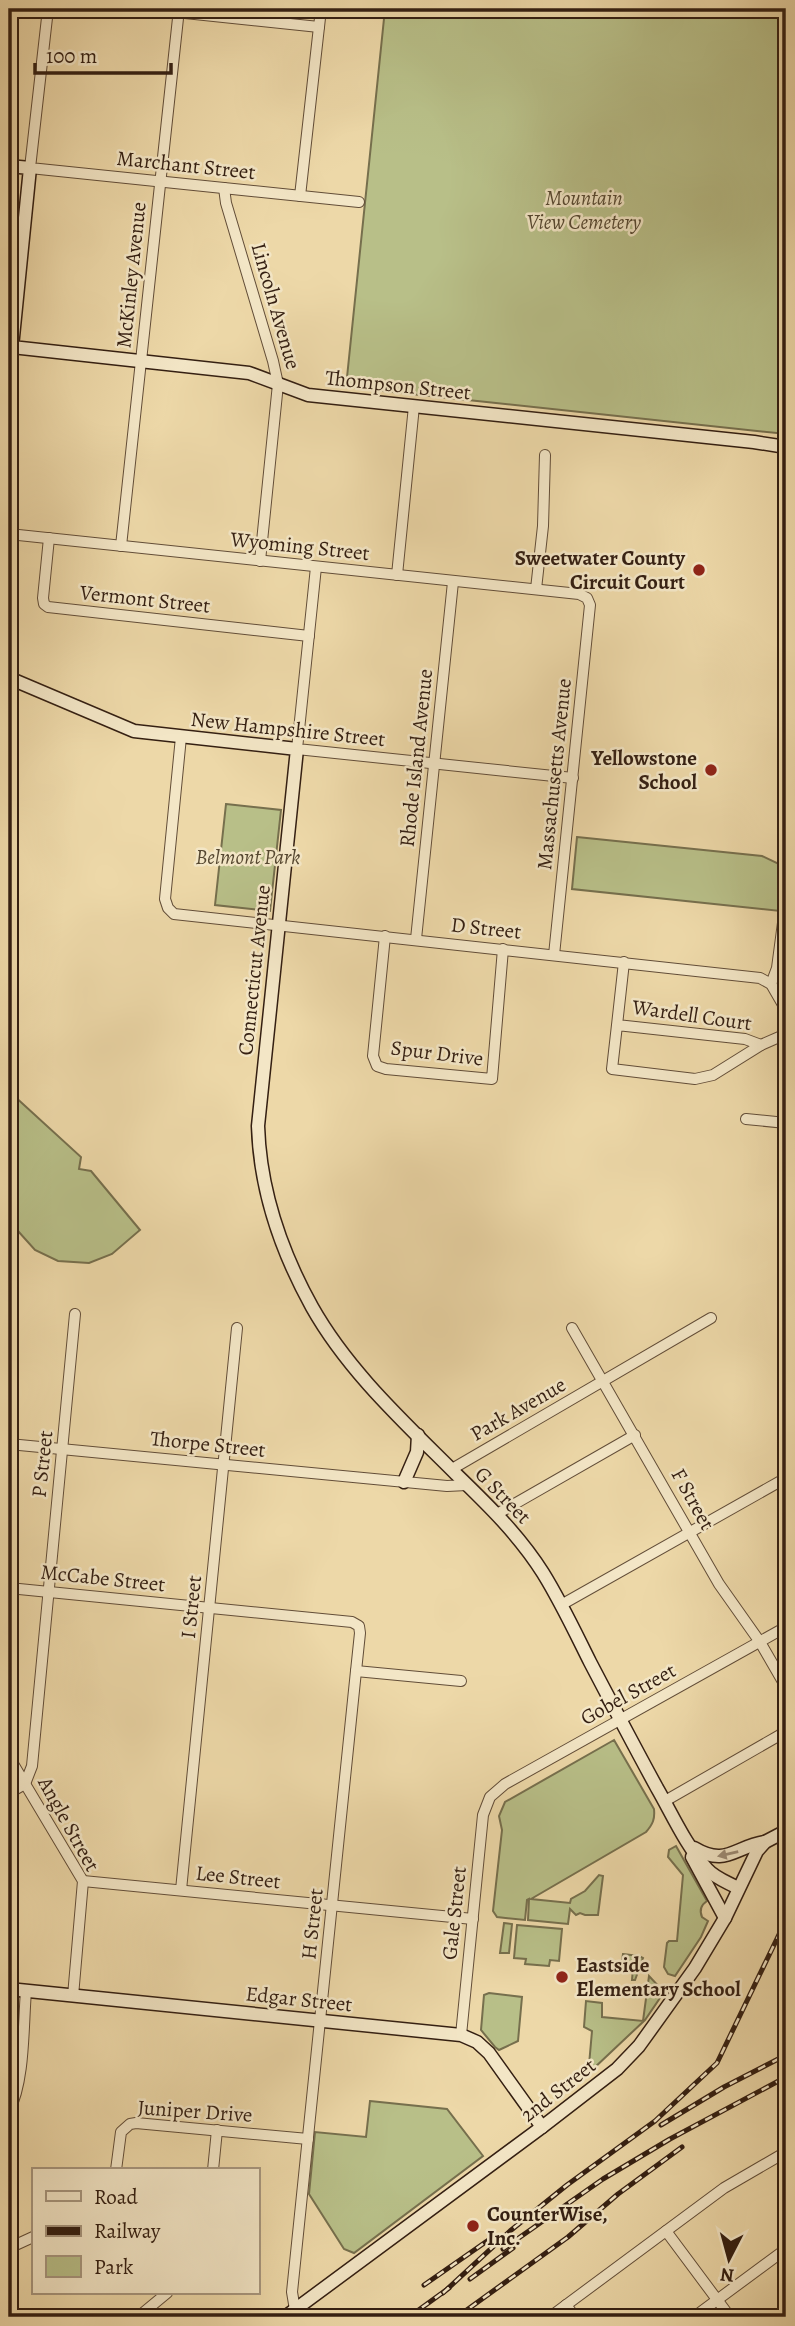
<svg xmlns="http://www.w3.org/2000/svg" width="795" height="2326" viewBox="0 0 795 2326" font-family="Alegreya,serif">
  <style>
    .green { fill: #b8bf88; stroke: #766f4d; stroke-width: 2 }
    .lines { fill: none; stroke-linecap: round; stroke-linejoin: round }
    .street-casing { stroke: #624d38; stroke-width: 12 }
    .secondary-casing { stroke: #341f12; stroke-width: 15 }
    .street { stroke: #f3e6c6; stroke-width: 10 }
    .secondary { stroke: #f3e6c6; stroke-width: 12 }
    .rail-casing { stroke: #341f12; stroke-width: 5 }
    .rail { stroke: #f3e6c6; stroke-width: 2.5; stroke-dasharray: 8; stroke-linecap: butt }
    .oneway { fill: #9d8c75 }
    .poi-dot { fill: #8f2418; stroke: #f3e6c6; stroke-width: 2.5 }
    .labels { text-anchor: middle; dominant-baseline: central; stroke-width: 5; stroke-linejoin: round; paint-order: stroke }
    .street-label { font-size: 21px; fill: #341f12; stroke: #f3e6c6 }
    .park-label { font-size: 21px; font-style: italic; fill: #554730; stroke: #f3e6c6 }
    .poi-label { font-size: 21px; font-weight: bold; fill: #341f12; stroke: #f3e6c6; text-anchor: end }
  </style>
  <rect width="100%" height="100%" fill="#edd8a8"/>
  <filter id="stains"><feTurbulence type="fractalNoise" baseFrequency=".00286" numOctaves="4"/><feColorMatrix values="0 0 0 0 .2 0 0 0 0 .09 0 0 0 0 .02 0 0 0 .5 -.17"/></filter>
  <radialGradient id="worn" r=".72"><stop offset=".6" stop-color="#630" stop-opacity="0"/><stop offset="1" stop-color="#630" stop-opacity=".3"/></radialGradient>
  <g class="green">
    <path d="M385,9H786V434L346,387Z"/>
    <path d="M226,804L281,810L270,911L215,905Z"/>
    <path d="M577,837L762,856L777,863L785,870L780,911L572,889Z"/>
    <path d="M12,1094L81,1157L79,1169L91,1171L140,1230L112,1254L89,1263L58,1261L35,1250L9,1221V1098Z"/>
    <path d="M614,1740L654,1809C655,1819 653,1824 646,1832L531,1899L570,1903L571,1899L585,1891L599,1875L603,1876L598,1915H585L580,1913L576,1915L570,1909L568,1924L528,1920L529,1899L527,1900L525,1920L497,1917L493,1911L502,1830L499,1816L505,1802Z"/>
    <path d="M676,1846L707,1901C701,1905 699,1910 702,1917L708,1921L701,1937L675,1976L668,1974L664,1967L667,1943L669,1941H677L683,1875L668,1857L669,1850Z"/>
    <path d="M504,1923L512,1924L509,1953H500Z"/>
    <path d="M517,1925L562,1929L559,1961L550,1960L549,1966L525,1964L526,1959L514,1958Z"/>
    <path d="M623,1954L639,1956L643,1958L635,1980H632L633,1968L621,1967Z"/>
    <path d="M649,1976L664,1992L645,2020L593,2069L589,2065L592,2031L584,2027L586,2001L602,2003V2017L643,2021Z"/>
    <path d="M489,1993L522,1997L518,2041L499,2050L495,2047L481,2030L484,1995Z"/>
    <path d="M370,2101L447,2109L483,2156L354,2253L344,2249L309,2194L315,2132L366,2137Z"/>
  </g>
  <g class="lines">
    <g class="street-casing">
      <g id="street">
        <path d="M48,9L30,168L359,202"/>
        <path d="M147,9L319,27"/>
        <path d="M224,188L226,203L273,361L278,384L260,561"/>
        <path d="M300,196L321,9"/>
        <path d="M9,347H12L9,373"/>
        <path d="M9,534L579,594L587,598L590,605L554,955"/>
        <path d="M49,538L43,598L44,604L48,607L309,636"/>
        <path d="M121,546L179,9"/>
        <path d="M316,567L297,749L573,778"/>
        <path d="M397,575L414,406"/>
        <path d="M536,589L543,526L545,455"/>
        <path d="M181,737L165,899L168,908L174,914L760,978L771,984L786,1010"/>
        <path d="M385,936L373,1056L377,1066L386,1069L492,1079L503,949"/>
        <path d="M416,939L453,582"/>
        <path d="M771,984L777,968L786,900"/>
        <path d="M617,1025L612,1069L695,1079L713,1075L761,1045L745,1039L617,1025L624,962"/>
        <path d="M761,1045L786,1034"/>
        <path d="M746,1119L786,1123"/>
        <path d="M572,1328L719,1584L760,1642L786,1687"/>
        <path d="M9,1444L447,1486L467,1485"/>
        <path d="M452,1469L711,1318"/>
        <path d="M497,1514L635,1435"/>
        <path d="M9,1588L352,1622L359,1626L360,1633L356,1671L292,2292L295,2310"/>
        <path d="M561,1605L786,1478"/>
        <path d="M356,1671L461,1681"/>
        <path d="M9,1757L83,1881L73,1996"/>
        <path d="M9,1793L25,1784L32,1766L75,1314"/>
        <path d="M665,1801L780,1735L786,1729"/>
        <path d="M83,1881L473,1919"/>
        <path d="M181,1890L237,1328"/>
        <path d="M461,2035L483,1815L490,1797L505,1784L786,1627"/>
        <path d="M9,2111C25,2081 23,2026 26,1991"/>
        <path d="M116,2170L121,2132L130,2124L136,2123L308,2139"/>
        <path d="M213,2170L217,2130"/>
        <path d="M666,2231L730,2317"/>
        <path d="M9,2248L33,2237"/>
        <path d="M566,2305L575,2317"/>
        <path d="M138,2317L167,2293"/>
        <path d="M550,2317L724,2188L786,2152"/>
        <path d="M694,2317L786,2249"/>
      </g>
    </g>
    <g class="secondary-casing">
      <g id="secondary">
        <path d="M9,166L30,168L12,347L249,373L308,395L754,442L786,447"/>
        <path d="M9,678L134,731L297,749L258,1126C260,1190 281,1251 312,1307C348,1371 404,1422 456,1474C488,1505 519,1535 543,1573C561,1602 575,1632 590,1662C612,1704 634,1746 657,1788C672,1814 686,1846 707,1869C715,1878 727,1882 738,1888"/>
        <path d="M404,1482L417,1452L418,1435"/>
        <path d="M694,1848C726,1867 734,1847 765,1842"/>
        <path d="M692,1857L725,1918"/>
        <path d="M9,1989L461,2035L477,2042L489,2053L542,2127"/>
        <path d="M285,2317L542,2127L617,2069L639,2046L695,1968L725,1918L757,1851L765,1842L786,1831"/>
      </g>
    </g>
    <use href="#street" class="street"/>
    <use href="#secondary" class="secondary"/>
    <g class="rail-casing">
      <g id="rail">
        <path d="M661,2125L724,2087L786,2055"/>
        <path d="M503,2249L603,2179L670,2139L786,2077"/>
        <path d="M470,2279L513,2248"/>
        <path d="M424,2285L490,2239"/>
        <path d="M443,2293L510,2231L567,2185L655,2121L717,2063L786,1920"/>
        <path d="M409,2317L449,2288"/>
        <path d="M457,2317L568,2237L618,2194L682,2147"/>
      </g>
    </g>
    <use href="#rail" class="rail"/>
  </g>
  <defs><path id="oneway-solid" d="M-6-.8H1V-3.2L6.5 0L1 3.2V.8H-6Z" transform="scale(1.75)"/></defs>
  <use class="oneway" href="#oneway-solid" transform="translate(728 1854) rotate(167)"/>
  <g class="poi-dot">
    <circle cx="699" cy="570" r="7"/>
    <circle cx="711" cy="770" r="7"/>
    <circle cx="562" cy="1977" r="7"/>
    <circle cx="473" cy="2226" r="7"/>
  </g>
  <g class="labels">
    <g class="street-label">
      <text transform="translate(186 165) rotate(6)">Marchant Street</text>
      <text transform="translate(131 275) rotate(-84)">McKinley Avenue</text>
      <text transform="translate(276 306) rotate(74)">Lincoln Avenue</text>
      <text transform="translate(398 385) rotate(6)">Thompson Street</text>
      <text transform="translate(300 546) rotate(6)">Wyoming Street</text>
      <text transform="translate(145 599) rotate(6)">Vermont Street</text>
      <text transform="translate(288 729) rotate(6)">New Hampshire Street</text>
      <text transform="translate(416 758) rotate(-84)">Rhode Island Avenue</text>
      <text transform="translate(554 774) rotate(-84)">Massachusetts Avenue</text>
      <text transform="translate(486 928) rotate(6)">D Street</text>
      <text transform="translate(254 970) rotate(-84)">Connecticut Avenue</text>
      <text transform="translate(692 1015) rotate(8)">Wardell Court</text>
      <text transform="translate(437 1053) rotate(7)">Spur Drive</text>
      <text transform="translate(518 1409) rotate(-30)">Park Avenue</text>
      <text transform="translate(208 1444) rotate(6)">Thorpe Street</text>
      <text transform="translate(42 1464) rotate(-84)">P Street</text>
      <text transform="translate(503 1495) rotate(46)">G Street</text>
      <text transform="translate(693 1499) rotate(61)">F Street</text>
      <text transform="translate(103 1578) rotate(6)">McCabe Street</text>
      <text transform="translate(191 1607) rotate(-84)">I Street</text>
      <text transform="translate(628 1694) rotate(-29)">Gobel Street</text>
      <text transform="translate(69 1824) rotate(61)">Angle Street</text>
      <text transform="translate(238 1877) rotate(6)">Lee Street</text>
      <text transform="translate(454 1913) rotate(-84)">Gale Street</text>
      <text transform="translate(312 1924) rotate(-84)">H Street</text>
      <text transform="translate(299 1999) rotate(6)">Edgar Street</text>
      <text transform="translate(558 2090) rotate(-38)">2nd Street</text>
      <text transform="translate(195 2111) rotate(4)">Juniper Drive</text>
    </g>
    <g class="park-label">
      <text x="584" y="198">Mountain<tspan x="584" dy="24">View Cemetery</tspan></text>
      <text x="248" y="857">Belmont Park</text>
    </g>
    <g class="poi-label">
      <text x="685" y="558">Sweetwater County<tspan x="685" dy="24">Circuit Court</tspan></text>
      <text x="697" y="758">Yellowstone<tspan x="697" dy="24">School</tspan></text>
      <text x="576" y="1965" text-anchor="start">Eastside<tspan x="576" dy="24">Elementary School</tspan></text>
      <text x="487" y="2214" text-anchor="start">CounterWise,<tspan x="487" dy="24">Inc.</tspan></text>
    </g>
  </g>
  <rect width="795" height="2326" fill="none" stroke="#edd8a8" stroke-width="35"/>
  <rect x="10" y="10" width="774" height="2305" fill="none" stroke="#341f12" stroke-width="3.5"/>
  <rect x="18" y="18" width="760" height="2291" fill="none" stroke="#341f12" stroke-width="2"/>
  <rect x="32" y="2168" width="228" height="126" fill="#f3e6c6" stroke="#a7967e" stroke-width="2"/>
  <rect x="46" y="2191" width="35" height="10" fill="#f3e6c6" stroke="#a7967e" stroke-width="2"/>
  <text x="94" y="2204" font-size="21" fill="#341f12">Road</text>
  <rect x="46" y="2226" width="35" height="10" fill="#341f12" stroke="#a7967e" stroke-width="2"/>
  <text x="94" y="2238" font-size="21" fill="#341f12">Railway</text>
  <rect x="46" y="2256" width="35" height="21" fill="#b8bf88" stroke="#a7967e" stroke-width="2"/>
  <text x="94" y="2274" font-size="21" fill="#341f12">Park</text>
  <g transform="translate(729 2259) rotate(186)" stroke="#f3e6c6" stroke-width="5" paint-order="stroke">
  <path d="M0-5L12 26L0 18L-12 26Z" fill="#341f12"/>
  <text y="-10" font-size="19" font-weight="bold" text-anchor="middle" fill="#341f12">N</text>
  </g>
  <path d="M35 63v10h136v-10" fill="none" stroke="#341f12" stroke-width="3.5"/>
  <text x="46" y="63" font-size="21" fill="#341f12" stroke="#f3e6c6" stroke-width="5" paint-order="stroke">100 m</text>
  <rect width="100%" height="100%" filter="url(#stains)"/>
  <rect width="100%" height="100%" fill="url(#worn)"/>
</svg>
